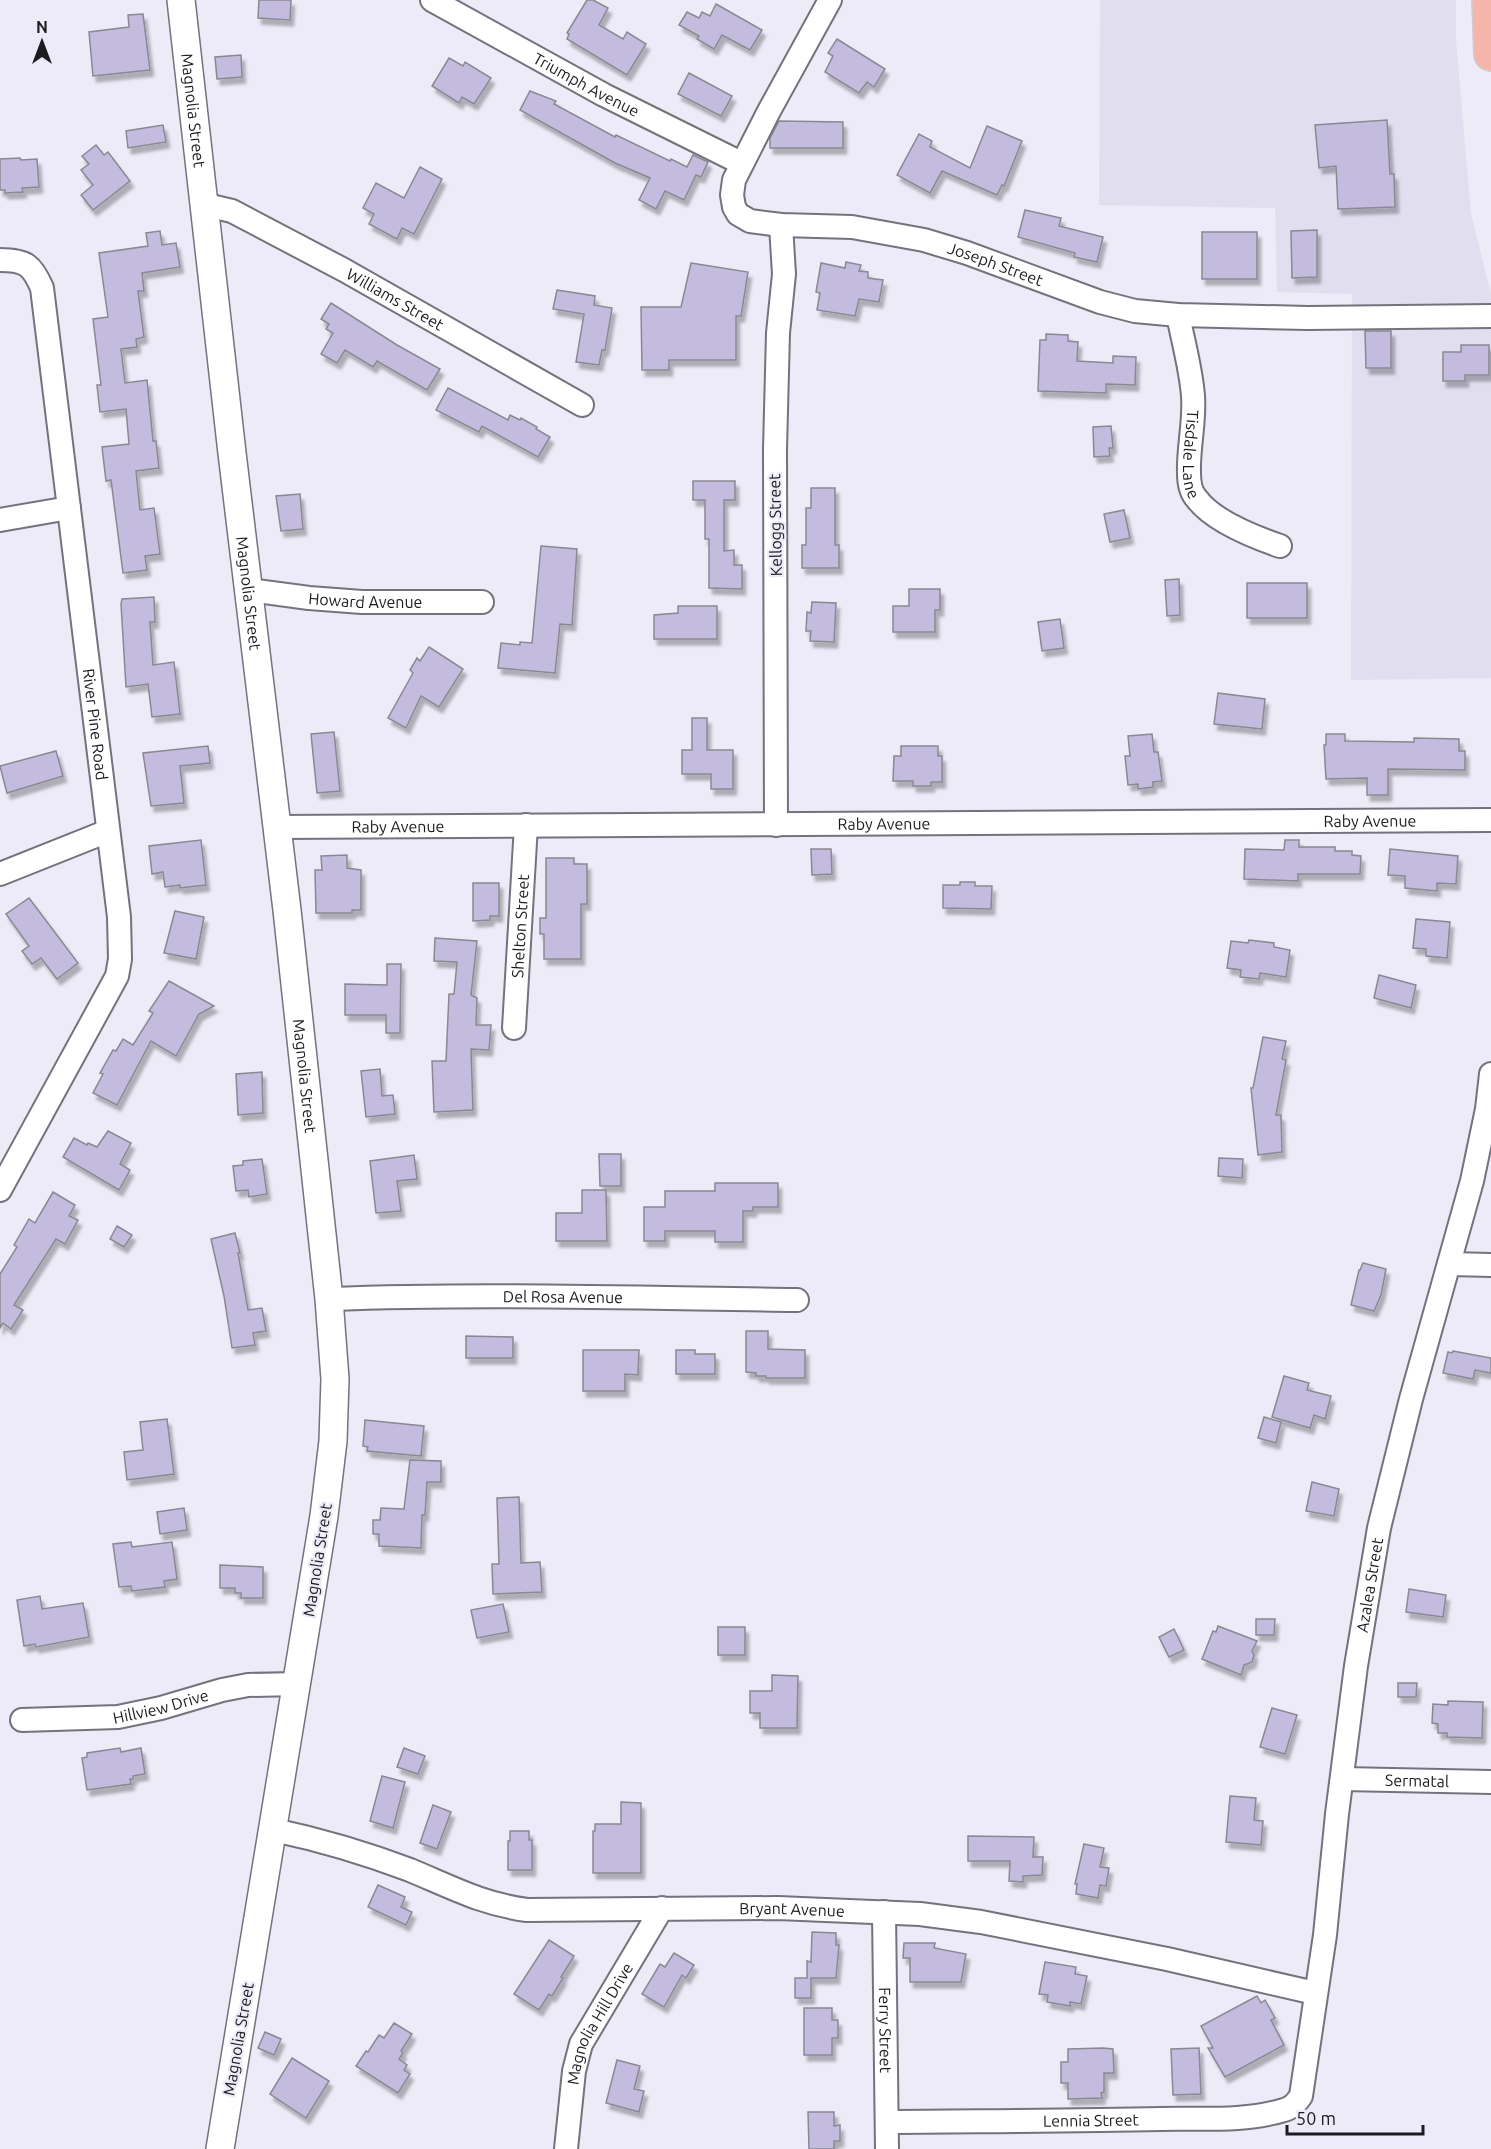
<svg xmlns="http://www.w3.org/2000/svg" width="1491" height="2149" viewBox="0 0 1491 2149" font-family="Ubuntu,sans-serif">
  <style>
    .built { fill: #e1def0 }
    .building { fill: #c3bcde; stroke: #8a8892; stroke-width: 1.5; filter: url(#shadow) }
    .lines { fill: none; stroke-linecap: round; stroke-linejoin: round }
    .minor-casing { stroke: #74727c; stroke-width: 26 }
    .tertiary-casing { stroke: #74727c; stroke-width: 30 }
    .primary-casing { stroke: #cdcdce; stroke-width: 36 }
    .minor { stroke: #fff; stroke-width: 22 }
    .tertiary { stroke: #fff; stroke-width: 27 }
    .primary { stroke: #f5b5ab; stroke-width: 33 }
    .labels { text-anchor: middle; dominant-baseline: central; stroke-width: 4.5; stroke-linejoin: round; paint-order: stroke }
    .street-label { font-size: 16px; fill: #1c1b1f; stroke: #edebf7 }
  </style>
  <defs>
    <filter id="shadow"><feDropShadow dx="3.5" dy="6" stdDeviation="1.5" flood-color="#0004"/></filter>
  </defs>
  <rect width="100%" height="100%" fill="#edebf7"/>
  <path class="built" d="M1100,0H1456V41L1471,213L1491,294V678L1351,680L1352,294L1277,292L1275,208L1099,205Z"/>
  <g class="building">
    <path d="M259,0H291L290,20L258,18Z"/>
    <path d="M587,0H593L608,8L599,25L623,39L627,32L646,44L627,75L567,39L569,34L567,33Z"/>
    <path d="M716,4L762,30L750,50L722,35L714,49L697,39L699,36L679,25L687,12L699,18L702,12L710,16Z"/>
    <path d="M143,14L150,70L93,76L89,32L129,27L128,15Z"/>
    <path d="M837,39L885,69L874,87L867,82L859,93L825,72L833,56L828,53Z"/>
    <path d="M241,55L242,77L217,79L215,57Z"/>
    <path d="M449,58L463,66L465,62L491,78L474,104L462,97L459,103L432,86Z"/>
    <path d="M689,73L732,96L721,116L678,94Z"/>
    <path d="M530,91L556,101L554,104L615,137L616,135L670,161L671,159L687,167L693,155L708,162L701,177L696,175L684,200L665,191L656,209L639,200L650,178L615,163L520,110Z"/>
    <path d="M1387,120L1390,174H1394L1395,207L1338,209L1336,166L1319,168L1315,125Z"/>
    <path d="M779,121L843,122V148H770V138Z"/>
    <path d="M163,125L166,142L128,148L126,131Z"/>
    <path d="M987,126L1022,141L1004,186L1002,185L997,195L942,171L930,193L897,175L919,134L932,141L930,147L970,168Z"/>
    <path d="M96,145L104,155L108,152L130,181L93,210L81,195L93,185L81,170L89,164L82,156Z"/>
    <path d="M20,158L21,160L37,159L39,187L22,188L23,192L5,193V190H0V159Z"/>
    <path d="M420,167L442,179L414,234L402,228L397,239L369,224L374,214L363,208L376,183L404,198Z"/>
    <path d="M1025,210L1061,218L1059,226L1103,237L1097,262L1074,257L1075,253L1018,237Z"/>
    <path d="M1317,230V277L1292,278L1291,231Z"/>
    <path d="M160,231L162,245L176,243L180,267L142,273L144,291H138L144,337L136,339L137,347L121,349L125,383L147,380L153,441H156L159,468L136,471L140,510L154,508L160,554L145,556L147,570L123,573L111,480L106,481L102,447L129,444L126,409L100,412L97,385H101L93,319L108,317L99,253L148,246L146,233Z"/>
    <rect x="1202" y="232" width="55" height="47"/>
    <path d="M846,262L861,265L859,271L868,272V278L883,280L879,302L859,299L855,316L817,310L820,293L816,292L821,263L845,268Z"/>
    <path d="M691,263L748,272L741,316H736V360H669V370H642L641,307H681Z"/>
    <path d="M557,290L595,296L594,305L612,308L605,350H602L599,365L576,362L584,314L553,309Z"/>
    <path d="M331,303L397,345L440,369L427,390L377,361L373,367L345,350L337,363L321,354L333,333L326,329L329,324L321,319Z"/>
    <path d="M1365,331H1391V368H1366Z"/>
    <path d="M1046,334L1068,335V341L1078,342L1077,361L1113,363V356L1136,357L1135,385L1106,384V393L1038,391L1040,340H1046Z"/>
    <path d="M1461,345H1489V375H1465V381H1443V352H1461Z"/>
    <path d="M448,388L508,420L510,415L520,420L521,418L537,427L536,429L550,437L538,457L482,426L479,432L436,410Z"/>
    <path d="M1111,426L1113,448H1109L1110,456L1094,457L1093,427Z"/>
    <path d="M693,481H735V500H724V551L734,550V565H742V589L709,588V539H705V500H693Z"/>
    <path d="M811,488H835V545H839V568H802V545H806V508H811Z"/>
    <path d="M300,494L303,529L281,531L276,496Z"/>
    <path d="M1124,510L1130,538L1110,542L1104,514Z"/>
    <path d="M541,546L577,549L572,625L560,624L555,673L498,668L501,643L520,645V642L532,643Z"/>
    <path d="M1179,579L1180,615L1167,616L1165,580Z"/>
    <rect x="1247" y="583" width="60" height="35"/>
    <path d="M909,589H940V610H935V632H893V606H909Z"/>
    <path d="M154,597L155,622H150L153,665L174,662L180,714L152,717L148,684L126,687L121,604L122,599Z"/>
    <path d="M812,602L836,603L834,642L810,641L811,631H806L807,612L811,613Z"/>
    <path d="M678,606H717V639H654V615L678,613Z"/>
    <path d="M1060,619L1064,648L1042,651L1038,622Z"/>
    <path d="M429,647L463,669L439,707L421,696L406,728L388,718L413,673L410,670L417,658L420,661Z"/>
    <path d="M1218,693L1265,699L1262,729L1214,724Z"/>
    <path d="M692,718H707V750H733V789H711V774H682V750H692Z"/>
    <path d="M334,732L340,791L317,793L311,734Z"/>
    <path d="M1152,734L1154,752H1158L1162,781L1153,782V787L1138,789V784L1128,785L1125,756H1130L1128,736Z"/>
    <path d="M1326,734H1345V741L1414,742V738L1459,739V751H1465V770L1388,769V795H1367V778L1326,779L1324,745H1326Z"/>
    <path d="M208,746L210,763L180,766L184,803L151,806L143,753Z"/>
    <path d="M901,746H938V756H942V782H931V786H913V781H893L894,756H901Z"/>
    <path d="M56,751L63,776L7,793L0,766Z"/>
    <path d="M201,840L206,885L180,888V885L165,887L163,872L152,874L149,846Z"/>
    <path d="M1285,840H1299V847H1335V851H1352V855L1361,856L1360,874H1298V881L1244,879L1245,849L1284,850Z"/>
    <path d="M811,849H831L832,874L812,875Z"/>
    <path d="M1390,849L1458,856L1456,884L1437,883V891L1405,888V876L1388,875Z"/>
    <path d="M347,855V868L361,870V910H352V913H316L315,870H322L321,856Z"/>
    <path d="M546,858H574V864H587V904H581V959H544V934H540V918H546Z"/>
    <path d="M960,882H975V886H992L991,909L943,908V885H960Z"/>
    <path d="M473,883H499V916H490V920L473,921Z"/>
    <path d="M29,898L78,963L57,979L41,958L32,964L22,951L29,946L6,914Z"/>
    <path d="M175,911L204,917L196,959L164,953Z"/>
    <path d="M1416,919L1450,922L1447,958L1426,956V949L1413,948Z"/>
    <path d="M435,938L477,941L471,995L477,998L476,1025H491L489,1050L471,1049L473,1110L434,1112L432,1061H446L449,994H454L457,962L434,961Z"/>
    <path d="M1249,940L1274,943V947L1290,950L1286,977L1260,973L1259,979L1240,977L1241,970L1227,968L1231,941L1248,943Z"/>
    <path d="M387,964H401L400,1033H386V1015H345V984L387,985Z"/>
    <path d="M1379,975L1416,985L1411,1008L1374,998Z"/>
    <path d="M169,981L214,1006L199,1014L176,1056L151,1041L117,1105L93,1093L103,1074L100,1073L113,1050L116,1051L123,1039L133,1045L153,1013L149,1011Z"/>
    <path d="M1263,1037L1286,1041L1282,1059L1286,1060L1276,1115H1281L1282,1152L1258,1155L1251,1088H1253Z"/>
    <path d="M380,1069L382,1096L393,1095L395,1114L366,1117L361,1071Z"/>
    <path d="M262,1072L263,1113L238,1115L236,1074Z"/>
    <path d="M108,1131L131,1143L120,1164L130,1170L119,1190L63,1157L74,1138L87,1145L88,1143L97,1147Z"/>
    <path d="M599,1154H621V1186H600Z"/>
    <path d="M414,1155L417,1179L397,1181L401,1211L376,1213L370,1161Z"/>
    <path d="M1219,1158L1243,1159L1242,1178L1218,1176Z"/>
    <path d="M262,1159L267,1194L249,1197L248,1190L236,1191L233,1166L243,1165V1161Z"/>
    <path d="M715,1183H778V1207H753V1211H743V1242H715V1231H665V1241H644V1207H665V1191H715Z"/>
    <path d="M582,1190H606L607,1241H556V1213H582Z"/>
    <path d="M53,1192L75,1205L69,1216L78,1220L65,1244L56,1239L14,1305L23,1310L11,1329L3,1323L0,1328V1274L17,1247L14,1245L29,1219L35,1223Z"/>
    <path d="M117,1226L132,1235L124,1247L110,1239Z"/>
    <path d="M235,1233L240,1253H238L248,1310L262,1308L266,1331L253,1333L255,1345L232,1348L224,1296L211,1239Z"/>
    <path d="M1363,1263L1386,1269L1381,1295L1374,1311L1351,1305L1359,1270H1360Z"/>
    <path d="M746,1331H768V1349L805,1350V1378H766V1376H756V1373L746,1372Z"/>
    <path d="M466,1336L513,1337V1358H466Z"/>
    <path d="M583,1350H639L638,1375L625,1374V1391H583Z"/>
    <path d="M676,1350H695V1354H715V1374H676Z"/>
    <path d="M1453,1351L1491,1358V1373L1475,1370L1473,1379L1443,1373L1448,1352L1452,1353Z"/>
    <path d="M1284,1376L1309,1383L1307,1390L1331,1396L1325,1419L1314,1415L1310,1428L1272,1417Z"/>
    <path d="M1264,1417L1281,1422L1276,1443L1258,1438Z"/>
    <path d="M167,1419L174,1474L127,1480L124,1452L143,1450L140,1422Z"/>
    <path d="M365,1420L424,1426L421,1456L367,1451L368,1447L363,1446Z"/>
    <path d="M410,1460L441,1461V1482H427L425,1515H422L421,1548L379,1546V1534H373V1520H380L381,1508L404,1509Z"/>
    <path d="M1312,1482L1339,1489L1334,1516L1306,1511Z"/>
    <path d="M519,1497L521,1563L540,1562L542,1592L493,1594L492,1564H499L497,1498Z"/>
    <path d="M184,1508L187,1530L160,1534L157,1512Z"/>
    <path d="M131,1542L132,1547L172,1542L177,1579L164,1581L165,1587L132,1591L131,1586L119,1587L113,1544Z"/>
    <path d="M220,1565L263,1567V1598H241V1593H235V1588H220Z"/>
    <path d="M1409,1589L1446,1595L1443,1617L1406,1612Z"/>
    <path d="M40,1596L42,1609L83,1603L89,1637L36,1647L35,1644L24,1646L17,1600Z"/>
    <path d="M503,1604L509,1632L477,1638L471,1610Z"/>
    <path d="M1256,1619H1275L1274,1635H1256Z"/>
    <path d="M1218,1626L1257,1641L1252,1651L1254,1655L1252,1662L1244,1665L1241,1675L1202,1659L1213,1631L1216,1632Z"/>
    <rect x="718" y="1627" width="27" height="28"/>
    <path d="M1174,1629L1184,1650L1169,1657L1159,1637Z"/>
    <path d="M772,1675L798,1676L797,1728H760V1713H750V1691H772Z"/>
    <path d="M1398,1683H1417L1416,1697H1398Z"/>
    <path d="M1448,1701L1483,1702L1482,1738L1447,1737V1733H1438V1724L1432,1723L1433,1704L1448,1705Z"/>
    <path d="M1272,1708L1297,1715L1285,1754L1260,1747Z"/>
    <path d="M120,1748L121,1752L141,1748L145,1774L133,1776V1779H130L131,1784L87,1790L82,1758L87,1757V1753Z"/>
    <path d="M404,1748L425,1756L418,1774L397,1767Z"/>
    <path d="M382,1776L405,1782L393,1828L370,1821Z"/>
    <path d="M1230,1796L1256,1798L1254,1820L1263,1821L1261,1845L1226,1842Z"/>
    <path d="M621,1802L641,1803V1873H593V1831H595V1824H621Z"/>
    <path d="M433,1805L451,1812L437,1849L420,1843Z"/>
    <path d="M510,1831H529V1840H532V1870H508V1841H510Z"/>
    <path d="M968,1836L1034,1837L1033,1857H1043L1042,1875L1023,1876V1882L1009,1881L1010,1861H968Z"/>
    <path d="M1084,1844L1104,1848L1100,1867L1109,1868L1106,1886L1100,1885L1098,1898L1076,1894L1077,1884H1075Z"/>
    <path d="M378,1885L405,1897L401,1907L412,1912L406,1925L368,1907Z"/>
    <path d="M812,1932L836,1933V1945H839L836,1978H811V1998H795V1978H807V1961L811,1962Z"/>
    <path d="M549,1940L574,1956L561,1977L563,1978L552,1996L549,1994L539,2010L514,1994Z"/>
    <path d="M904,1943H935L934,1948L966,1954L961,1982H910V1958H903Z"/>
    <path d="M674,1953L694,1965L686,1978L682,1975L664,2007L642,1994L660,1964L665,1967Z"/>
    <path d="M1045,1962L1076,1967L1075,1974L1087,1976L1081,2004L1070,2002V2006L1047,2002L1048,1995L1039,1994Z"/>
    <path d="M1257,1996L1261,2003L1265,2000L1275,2018L1271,2020L1284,2045L1225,2077L1208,2048H1213L1201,2026Z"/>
    <path d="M804,2008H832V2020H838V2038H832V2055H804Z"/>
    <path d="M394,2023L412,2034L401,2051L403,2053L399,2059L407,2065L404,2070L410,2074L398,2093L356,2066L366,2051L368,2052L379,2035L384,2038Z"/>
    <path d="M265,2032L281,2039L274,2055L258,2048Z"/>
    <path d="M1103,2048L1113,2049L1114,2073H1104V2092L1101,2093L1102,2098L1068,2099V2083H1061V2062H1068V2049Z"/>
    <path d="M1199,2048L1201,2094L1173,2095L1171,2049Z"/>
    <path d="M292,2058L329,2081L306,2118L270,2094Z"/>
    <path d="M617,2060L640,2066L634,2089L644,2091L639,2112L606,2103Z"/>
    <path d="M808,2112H834V2126L840,2125V2141H834V2149H809Z"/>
  </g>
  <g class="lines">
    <g class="minor-casing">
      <g id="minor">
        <path id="s1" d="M432,0L604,95L741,163"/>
        <path id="s2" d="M830,0L769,111L734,180L732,195L734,207L738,214L750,221L781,225L852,227L924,240L967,253L1100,302L1135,311L1178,315L1308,318L1491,316"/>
        <path id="s3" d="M204,207H215L232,211L344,270L582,405"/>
        <path id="s4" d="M0,260C26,260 32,265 42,288L119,917L120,959L117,976L0,1190"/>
        <path id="s5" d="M1178,315C1183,341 1191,369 1193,396C1195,422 1188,448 1189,473C1189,482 1191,493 1197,499C1213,521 1254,537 1280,546"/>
        <path d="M0,520L69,508"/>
        <path id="s6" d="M249,590L309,598L362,602H482"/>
        <path d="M776,825L775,449L778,333L784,274L781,225"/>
        <path id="s7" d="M276,827L1491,820"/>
        <path d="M0,874L108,831"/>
        <path id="s8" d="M514,1028L526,825"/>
        <path d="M1449,1264L1491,1265"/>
        <path id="s9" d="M329,1299C485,1293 641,1298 797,1300"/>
        <path id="s10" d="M22,1720L118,1717L161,1708L222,1690L248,1685L297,1684"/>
        <path id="s11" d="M1342,1779L1491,1782"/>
        <path id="s12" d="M274,1830C321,1840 365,1853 410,1870C451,1887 482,1904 527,1910L778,1908L920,1914L981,1922L1167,1959L1315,1993"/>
        <path id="s13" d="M884,1912L887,2149"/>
        <path id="s14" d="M887,2122C978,2121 1069,2121 1161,2119C1200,2118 1245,2122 1284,2110C1292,2108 1296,2103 1301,2096L1325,1935L1337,1814L1356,1666L1379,1528L1411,1399L1472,1181L1487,1109L1491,1074"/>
        <path id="s15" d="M566,2149L574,2071L581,2044L662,1908"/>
      </g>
    </g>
    <g class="tertiary-casing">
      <g id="tertiary">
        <path id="s16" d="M181,0L232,453L287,910L329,1299L335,1379L333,1441L324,1516L220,2149"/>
      </g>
    </g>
    <g class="primary-casing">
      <path id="primary" d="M1489,0L1491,54"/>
    </g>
    <use href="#minor" class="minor"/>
    <use href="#tertiary" class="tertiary"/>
    <use href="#primary" class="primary"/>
  </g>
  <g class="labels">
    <g class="street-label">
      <text stroke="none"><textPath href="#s1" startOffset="176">Triumph Avenue</textPath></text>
      <text stroke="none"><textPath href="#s16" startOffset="111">Magnolia Street</textPath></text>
      <text stroke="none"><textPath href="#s2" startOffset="504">Joseph Street</textPath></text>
      <text stroke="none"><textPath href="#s3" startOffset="214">Williams Street</textPath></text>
      <text stroke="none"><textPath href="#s5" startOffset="141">Tisdale Lane</textPath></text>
      <text transform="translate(775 525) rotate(-91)">Kellogg Street</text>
      <text stroke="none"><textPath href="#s16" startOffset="597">Magnolia Street</textPath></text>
      <text stroke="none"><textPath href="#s6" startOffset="117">Howard Avenue</textPath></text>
      <text stroke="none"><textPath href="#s4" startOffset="495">River Pine Road</textPath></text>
      <text stroke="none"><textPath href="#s7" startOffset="1094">Raby Avenue</textPath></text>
      <text stroke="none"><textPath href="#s7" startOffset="608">Raby Avenue</textPath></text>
      <text stroke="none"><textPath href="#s7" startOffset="122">Raby Avenue</textPath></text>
      <text stroke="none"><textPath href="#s8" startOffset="102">Shelton Street</textPath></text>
      <text stroke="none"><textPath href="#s16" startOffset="1083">Magnolia Street</textPath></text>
      <text stroke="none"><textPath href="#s9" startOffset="234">Del Rosa Avenue</textPath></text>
      <text transform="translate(317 1560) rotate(-81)">Magnolia Street</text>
      <text stroke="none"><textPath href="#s14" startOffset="936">Azalea Street</textPath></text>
      <text stroke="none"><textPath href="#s10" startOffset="140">Hillview Drive</textPath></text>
      <text stroke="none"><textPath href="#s11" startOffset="75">Sermatal</textPath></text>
      <text stroke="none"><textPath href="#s12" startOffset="531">Bryant Avenue</textPath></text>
      <text stroke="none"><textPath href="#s15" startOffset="132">Magnolia Hill Drive</textPath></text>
      <text stroke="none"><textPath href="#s13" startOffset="118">Ferry Street</textPath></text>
      <text transform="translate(238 2039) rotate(-80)">Magnolia Street</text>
      <text stroke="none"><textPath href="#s14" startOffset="204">Lennia Street</textPath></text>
    </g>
  </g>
  <g transform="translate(42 42)" stroke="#edebf7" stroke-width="4.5" paint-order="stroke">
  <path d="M0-4.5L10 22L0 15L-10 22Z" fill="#1c1b1f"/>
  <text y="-9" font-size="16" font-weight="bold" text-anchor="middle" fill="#1c1b1f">N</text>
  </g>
  <path d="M1287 2125v9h136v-9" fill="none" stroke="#1c1b1f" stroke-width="3"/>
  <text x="1296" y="2125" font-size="18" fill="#1c1b1f" stroke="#edebf7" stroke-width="4.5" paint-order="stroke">50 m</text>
</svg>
